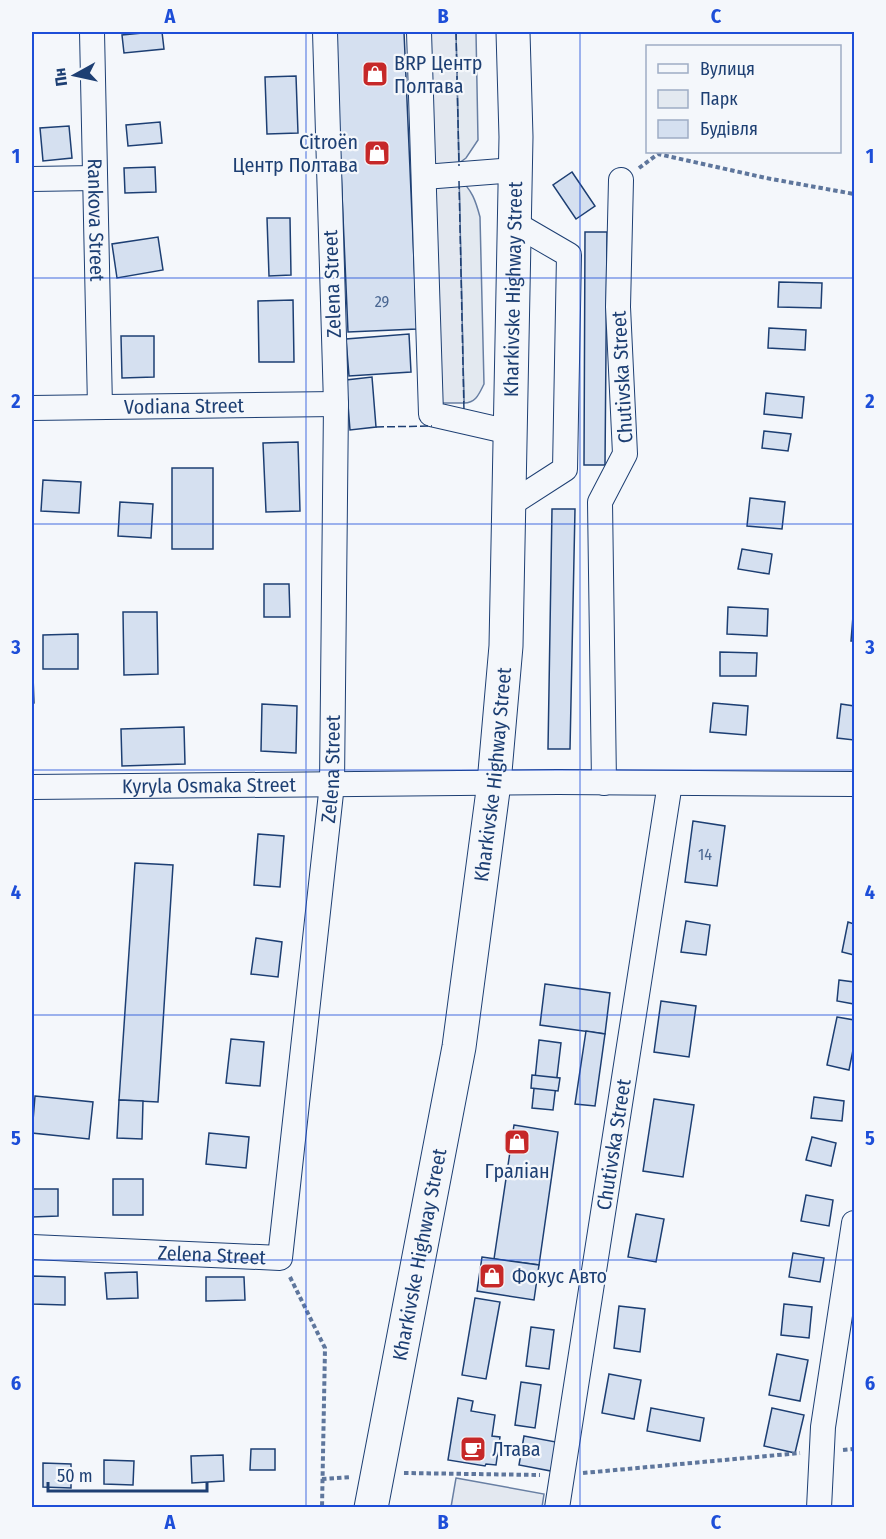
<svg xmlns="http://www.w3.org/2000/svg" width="886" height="1539" viewBox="0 0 886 1539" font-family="'Fira Sans Condensed',sans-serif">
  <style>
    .green { fill: #e3e9f0; stroke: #687fa3; stroke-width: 1.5 }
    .parking { fill: #e3e8f0; stroke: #687fa3; stroke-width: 1.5 }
    .building { fill: #d5e0f0; stroke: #1d3f73; stroke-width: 1.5 }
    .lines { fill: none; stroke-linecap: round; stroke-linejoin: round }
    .minor-casing { stroke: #1d3f73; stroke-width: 26 }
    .highway-casing { stroke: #1d3f73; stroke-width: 35 }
    .path { stroke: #5e769c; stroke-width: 4; stroke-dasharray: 4.5 3; stroke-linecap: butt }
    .minor { stroke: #f4f7fb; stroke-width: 24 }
    .highway { stroke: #f4f7fb; stroke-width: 33 }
    .fence { stroke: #1d3f73; stroke-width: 1.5; stroke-dasharray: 8 3; stroke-linecap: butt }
    .grid { fill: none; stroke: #1d4ed8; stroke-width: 1.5; stroke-opacity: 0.55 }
    .labels { text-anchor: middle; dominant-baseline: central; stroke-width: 4.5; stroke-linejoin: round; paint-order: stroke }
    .number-label { font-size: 16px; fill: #4b6792 }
    .poi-label { font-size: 20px; fill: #1d3f73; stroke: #f4f7fb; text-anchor: start }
    .street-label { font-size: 20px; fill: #1d3f73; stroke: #f4f7fb }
    .neatline { fill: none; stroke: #1d4ed8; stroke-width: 2 }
    .grid-label { font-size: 20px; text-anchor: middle; font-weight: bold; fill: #1d4ed8 }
  </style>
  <rect width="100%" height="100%" fill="#f4f7fb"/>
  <g class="green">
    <path d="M456,32H476L478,140L466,158L459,163Z"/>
    <path d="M459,179C472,189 476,202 480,217L484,384C479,394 476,403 464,403Z"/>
  </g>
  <g class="parking">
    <path d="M410,32H456L464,403H423Z"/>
    <path d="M456,1478L544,1494L542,1507H451Z"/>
  </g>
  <g class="building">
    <path d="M153,32H162L164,49L124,53L122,35Z"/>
    <path d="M335,32H404L417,329L348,332Z"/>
    <path d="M296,76L298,133L267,134L265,77Z"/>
    <path d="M160,122L162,143L128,146L126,125Z"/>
    <path d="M69,126L72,158L43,161L40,128Z"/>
    <path d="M155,167L156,192L125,193L124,168Z"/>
    <path d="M572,172L595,206L576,219L553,185Z"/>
    <path d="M267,218H290L291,275L269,276Z"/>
    <path d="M585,232H607L605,465H584Z"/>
    <path d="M158,237L163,270L117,278L112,244Z"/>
    <path d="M779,282L822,283L821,308L778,307Z"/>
    <path d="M293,300L294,362H259L258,301Z"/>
    <path d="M769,328L806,330L805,350L768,348Z"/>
    <path d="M409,334L411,372L349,376L346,339Z"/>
    <path d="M121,336H154V377L122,378Z"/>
    <path d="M372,377L376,427L350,430L346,380Z"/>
    <path d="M766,393L804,397L802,418L764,414Z"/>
    <path d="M764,431L791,434L788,451L762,448Z"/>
    <path d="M298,442L300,511L266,512L263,443Z"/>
    <rect x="172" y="468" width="41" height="81"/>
    <path d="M43,480L81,482L79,513L41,511Z"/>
    <path d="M750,498L785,502L782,529L747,526Z"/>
    <path d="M120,502L153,504L151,538L118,536Z"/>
    <path d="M552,509H575L570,749H548Z"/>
    <path d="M742,549L772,554L769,574L738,569Z"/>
    <path d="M264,584H289L290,617H264Z"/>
    <path d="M728,607L768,609L767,636L727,634Z"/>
    <path d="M123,612H157L158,674L124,675Z"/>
    <path d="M853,616H854V641H851Z"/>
    <path d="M78,634V669H43V635Z"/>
    <path d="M720,652L757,653L756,676H720Z"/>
    <path d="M32,676H33L34,703L32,704Z"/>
    <path d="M713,703L748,706L746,735L710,732Z"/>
    <path d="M262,704L297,706L296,753L261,751Z"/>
    <path d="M841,704L854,706V740L837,738Z"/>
    <path d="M184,727L185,764L122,766L121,729Z"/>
    <path d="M693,821L725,826L717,886L685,882Z"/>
    <path d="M258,834L284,836L280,887L254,885Z"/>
    <path d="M135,863L173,865L158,1102L119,1100Z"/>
    <path d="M686,921L710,925L706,955L681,952Z"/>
    <path d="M848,922L854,924V955L842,952Z"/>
    <path d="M256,938L282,942L278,977L251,974Z"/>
    <path d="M839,980L854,982V1004L837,1001Z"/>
    <path d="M545,984L610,993L605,1034L540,1025Z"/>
    <path d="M661,1001L696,1006L689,1057L654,1052Z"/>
    <path d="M837,1017L854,1020V1045L849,1070L827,1065Z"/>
    <path d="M586,1031L605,1034L595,1106L575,1104Z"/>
    <path d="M231,1039L264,1042L260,1086L226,1083Z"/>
    <path d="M539,1040L561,1043L553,1110L532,1108Z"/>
    <path d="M532,1075L560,1078L558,1091L531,1088Z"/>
    <path d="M35,1096L93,1102L89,1139L32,1133Z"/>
    <path d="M814,1097L844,1101L842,1121L811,1118Z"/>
    <path d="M654,1099L694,1105L683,1177L643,1171Z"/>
    <path d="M119,1100L143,1101L142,1139L117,1138Z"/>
    <path d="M514,1125L558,1132L539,1265L494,1259Z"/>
    <path d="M209,1133L249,1137L246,1168L206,1164Z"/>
    <path d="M812,1137L836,1143L831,1166L806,1160Z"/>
    <rect x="113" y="1179" width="30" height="36"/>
    <path d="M32,1189H58V1216L32,1217Z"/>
    <path d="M806,1195L833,1200L829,1226L801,1221Z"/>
    <path d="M636,1214L664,1219L656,1262L628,1257Z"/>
    <path d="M793,1253L824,1258L820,1282L789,1277Z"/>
    <path d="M482,1257L539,1265L534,1300L477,1291Z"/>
    <path d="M137,1272L138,1298L107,1299L105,1273Z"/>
    <path d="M32,1276L65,1277V1305L32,1304Z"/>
    <path d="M206,1277H244L245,1300L206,1301Z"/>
    <path d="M475,1298L500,1302L486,1379L462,1375Z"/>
    <path d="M784,1304L812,1307L809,1338L781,1335Z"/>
    <path d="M619,1306L645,1309L640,1352L614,1348Z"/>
    <path d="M531,1327L554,1330L549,1369L526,1366Z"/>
    <path d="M777,1354L808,1360L800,1401L769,1395Z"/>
    <path d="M609,1374L641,1380L634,1419L602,1413Z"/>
    <path d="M521,1382L541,1385L535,1428L515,1425Z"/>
    <path d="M458,1398L473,1401L471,1411L495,1415L492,1436L500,1437L496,1465L486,1464L485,1466L448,1460Z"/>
    <path d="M651,1408L704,1418L700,1441L647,1431Z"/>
    <path d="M772,1408L804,1415L795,1453L764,1446Z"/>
    <path d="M524,1436L556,1442L551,1471L519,1465Z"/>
    <path d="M251,1449H275V1470H250Z"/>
    <path d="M223,1455L224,1481L192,1483L191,1456Z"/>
    <path d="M104,1460L134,1461L133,1485L104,1484Z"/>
    <path d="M43,1463L71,1464V1488L43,1487Z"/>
  </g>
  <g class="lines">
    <g class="minor-casing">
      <g id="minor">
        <path id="s1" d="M92,32L100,407"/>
        <path d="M419,32L431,414L510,432"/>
        <path d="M424,177L515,170"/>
        <path d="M32,179L95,178"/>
        <path id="s2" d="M32,408L336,404"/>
        <path d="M509,505L565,469L569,255L514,223"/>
        <path d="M604,783L600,502L625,454L618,307L621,180"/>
        <path id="s3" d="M32,787L558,782L854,784"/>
        <path id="s4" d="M32,1247L280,1258L332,784L336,404L325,32"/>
        <path id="s5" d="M557,1508L670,783"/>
        <path d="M819,1508L823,1427L854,1223"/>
      </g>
    </g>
    <g class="highway-casing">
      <g id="highway">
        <path id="s6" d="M371,1508L459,1047L494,783L506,646L516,137L513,32"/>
      </g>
    </g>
    <g class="path">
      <path d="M639,168L658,154L766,178L854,194"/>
      <path d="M290,1277L325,1348L322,1508"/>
      <path d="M843,1450L854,1449"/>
      <path d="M404,1473L540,1475"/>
      <path d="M583,1473L800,1453"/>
      <path d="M322,1479L351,1477"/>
    </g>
    <use href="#minor" class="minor"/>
    <use href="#highway" class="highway"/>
    <g class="fence">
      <path d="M456,32L459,166"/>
      <path d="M459,181L464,412"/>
      <path d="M376,427L432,426"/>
    </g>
  </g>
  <path class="grid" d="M306,32V1508M580,32V1508M32,278H854M32,524H854M32,770H854M32,1015H854M32,1260H854"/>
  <defs>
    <g id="shop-square" transform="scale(1.35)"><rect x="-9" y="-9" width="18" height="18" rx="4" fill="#c62828" stroke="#f4f7fb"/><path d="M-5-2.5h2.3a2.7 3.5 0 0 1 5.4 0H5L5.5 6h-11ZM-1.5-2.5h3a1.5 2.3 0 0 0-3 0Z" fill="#fff"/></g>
    <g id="cafe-square" transform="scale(1.35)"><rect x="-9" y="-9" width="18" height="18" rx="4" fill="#c62828" stroke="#f4f7fb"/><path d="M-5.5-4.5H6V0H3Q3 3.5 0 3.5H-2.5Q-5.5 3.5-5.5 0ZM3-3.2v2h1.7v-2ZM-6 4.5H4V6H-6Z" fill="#fff"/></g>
  </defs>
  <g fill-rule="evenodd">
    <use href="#shop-square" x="375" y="74"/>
    <use href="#shop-square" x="377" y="153"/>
    <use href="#shop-square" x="517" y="1142"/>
    <use href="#shop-square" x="492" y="1276"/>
    <use href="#cafe-square" x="473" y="1449"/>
  </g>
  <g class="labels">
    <g class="number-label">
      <text x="382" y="301">29</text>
      <text x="705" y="854">14</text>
    </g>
    <g class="poi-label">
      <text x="394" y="63">BRP Центр<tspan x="394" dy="23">Полтава</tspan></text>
      <text x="358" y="142" text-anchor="end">Citroën<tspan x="358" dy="23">Центр Полтава</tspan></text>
      <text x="517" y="1171" text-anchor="middle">Граліан</text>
      <text x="512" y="1276">Фокус Авто</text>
      <text x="492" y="1449">Лтава</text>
    </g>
    <g class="street-label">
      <text stroke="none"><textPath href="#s1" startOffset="188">Rankova Street</textPath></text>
      <text transform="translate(332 284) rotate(-92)">Zelena Street</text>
      <text stroke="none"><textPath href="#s6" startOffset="1230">Kharkivske Highway Street</textPath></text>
      <text transform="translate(622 377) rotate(-93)">Chutivska Street</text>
      <text stroke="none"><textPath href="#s2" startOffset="152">Vodiana Street</textPath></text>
      <text stroke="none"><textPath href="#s4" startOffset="740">Zelena Street</textPath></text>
      <text stroke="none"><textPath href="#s6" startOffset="744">Kharkivske Highway Street</textPath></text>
      <text stroke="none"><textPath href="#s3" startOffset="177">Kyryla Osmaka Street</textPath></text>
      <text stroke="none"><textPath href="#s5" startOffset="368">Chutivska Street</textPath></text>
      <text stroke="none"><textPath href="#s6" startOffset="258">Kharkivske Highway Street</textPath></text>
      <text stroke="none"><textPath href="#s4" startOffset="180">Zelena Street</textPath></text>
    </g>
  </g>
  <rect width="886" height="1539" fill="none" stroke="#f4f7fb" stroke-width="66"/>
  <rect x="646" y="45" width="195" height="108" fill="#f4f7fb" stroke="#9eadc5" stroke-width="1.5"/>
  <rect x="658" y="64" width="30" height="9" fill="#f4f7fb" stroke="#9eadc5" stroke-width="1.5"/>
  <text x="700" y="75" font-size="18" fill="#1d3f73">Вулиця</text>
  <rect x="658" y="90" width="30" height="18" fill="#e3e9f0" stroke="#9eadc5" stroke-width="1.5"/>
  <text x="700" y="105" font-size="18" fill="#1d3f73">Парк</text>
  <rect x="658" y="120" width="30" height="18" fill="#d5e0f0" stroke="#9eadc5" stroke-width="1.5"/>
  <text x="700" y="135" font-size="18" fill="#1d3f73">Будівля</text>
  <g transform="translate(75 75) rotate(262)" stroke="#f4f7fb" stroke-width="4.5" paint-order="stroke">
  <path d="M0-4.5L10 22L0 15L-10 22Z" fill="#1d3f73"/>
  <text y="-9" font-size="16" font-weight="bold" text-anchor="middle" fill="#1d3f73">Пн</text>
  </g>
  <path d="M48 1482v9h159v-9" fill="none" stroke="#1d3f73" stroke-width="3"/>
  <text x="57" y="1482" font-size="18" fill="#1d3f73" stroke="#f4f7fb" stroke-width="4.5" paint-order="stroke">50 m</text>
  <rect x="33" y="33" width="820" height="1473" class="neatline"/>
  <g class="grid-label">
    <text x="170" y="23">A</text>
    <text x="443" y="23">B</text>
    <text x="716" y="23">C</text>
    <text x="16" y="163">1</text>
    <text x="870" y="163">1</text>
    <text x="16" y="408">2</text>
    <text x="870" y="408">2</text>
    <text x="16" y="654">3</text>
    <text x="870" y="654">3</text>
    <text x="16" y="899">4</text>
    <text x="870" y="899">4</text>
    <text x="16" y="1145">5</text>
    <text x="870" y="1145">5</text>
    <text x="16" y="1390">6</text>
    <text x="870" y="1390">6</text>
    <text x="170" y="1529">A</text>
    <text x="443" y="1529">B</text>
    <text x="716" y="1529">C</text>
  </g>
</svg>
